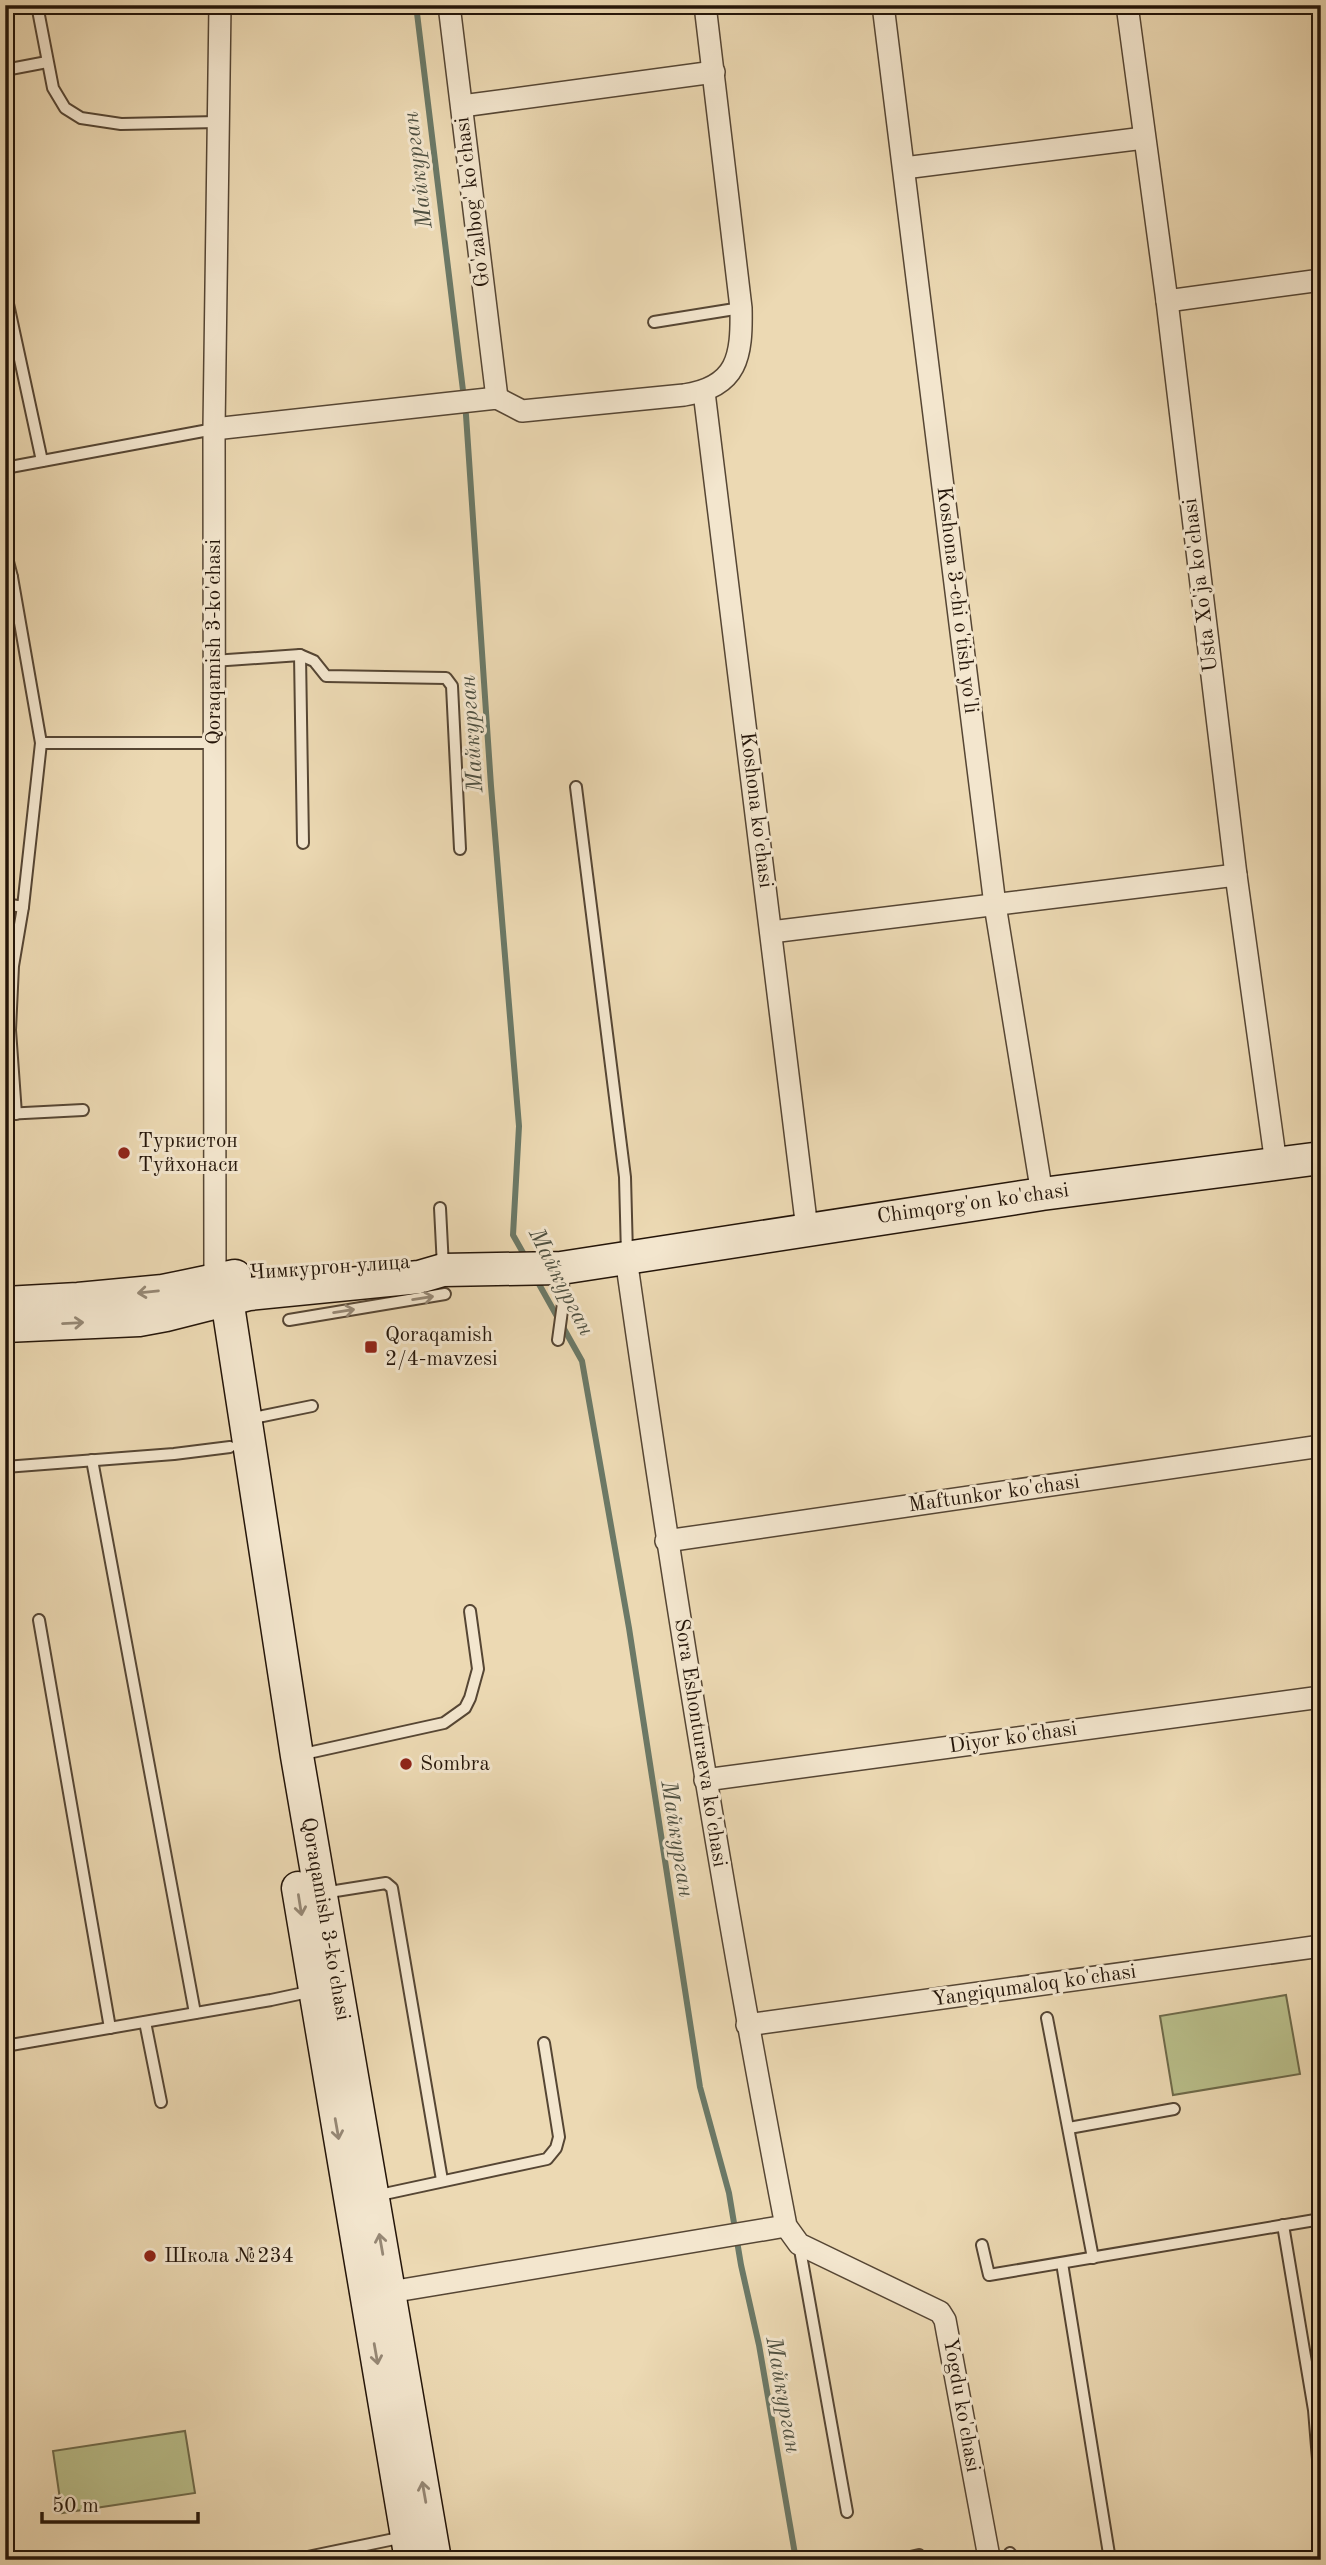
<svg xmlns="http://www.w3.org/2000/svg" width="1326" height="2565" viewBox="0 0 1326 2565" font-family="'Old Standard TT',serif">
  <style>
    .pitch { fill: #b9bf8b; stroke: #6e6a4a; stroke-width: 2 }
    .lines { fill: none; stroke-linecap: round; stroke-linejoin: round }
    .stream { stroke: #6b7967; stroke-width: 6 }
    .lane-casing { stroke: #564634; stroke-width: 14 }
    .street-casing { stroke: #564634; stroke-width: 24 }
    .secondary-casing { stroke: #241509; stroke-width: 35 }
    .lane { stroke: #f3e6ce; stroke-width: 10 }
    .street { stroke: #f3e6ce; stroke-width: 21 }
    .secondary { stroke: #f3e6ce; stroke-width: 32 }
    .oneway { stroke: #968875 }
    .poi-dot { fill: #8f2418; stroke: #f3e6ce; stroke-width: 2.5 }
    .labels { text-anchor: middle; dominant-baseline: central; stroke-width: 6; stroke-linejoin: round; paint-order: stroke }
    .street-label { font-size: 21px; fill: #241509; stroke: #f3e6ce }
    .poi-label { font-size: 21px; fill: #241509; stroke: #f3e6ce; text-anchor: start }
    .water-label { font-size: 23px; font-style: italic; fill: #4d4f40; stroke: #f3e6ce }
  </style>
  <rect width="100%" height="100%" fill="#ecd9b3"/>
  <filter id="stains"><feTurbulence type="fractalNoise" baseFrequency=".00286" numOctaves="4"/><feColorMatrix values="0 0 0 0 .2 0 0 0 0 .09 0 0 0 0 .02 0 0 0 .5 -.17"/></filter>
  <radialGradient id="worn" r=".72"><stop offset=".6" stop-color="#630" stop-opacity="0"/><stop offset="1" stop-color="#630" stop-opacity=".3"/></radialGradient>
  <g class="pitch">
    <path d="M1286,1995L1300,2074L1173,2095L1160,2016Z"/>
    <path d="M185,2431L195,2493L62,2513L53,2451Z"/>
  </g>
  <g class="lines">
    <g class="stream">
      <path d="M416,5L466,415L491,786L519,1126L513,1235L526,1258"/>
      <path d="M535,1277L582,1361L629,1628L700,2087L729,2193L741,2265L759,2345L796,2560"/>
    </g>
    <g class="lane-casing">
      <g id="lane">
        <path d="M37,5L53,88L65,108L81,118L121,124L218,122"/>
        <path d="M5,70L47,62"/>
        <path d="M5,290L42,461"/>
        <path d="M654,322L741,308"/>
        <path d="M5,468L214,429"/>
        <path d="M5,550L12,577"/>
        <path d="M5,578L12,577L41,743L23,907L5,904"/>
        <path d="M300,655L303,843"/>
        <path d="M213,661L300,655L314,661L326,676L446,678L452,686L460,849"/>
        <path d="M41,743H214"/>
        <path d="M576,787L625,1177L627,1255"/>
        <path d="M5,1114L83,1110"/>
        <path d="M16,1114L10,1030L13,966L23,907"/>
        <path d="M440,1208L443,1267"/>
        <path d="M289,1320L445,1294"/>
        <path d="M558,1340L564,1296L562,1270"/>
        <path d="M249,1419L312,1406"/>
        <path d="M92,1460L195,2013"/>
        <path d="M5,1467L174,1454L230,1447"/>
        <path d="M39,1620L110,2028"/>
        <path d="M299,1755L444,1723L465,1708L470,1698L478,1669L470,1611"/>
        <path d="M323,1893L386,1883L392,1888L442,2180"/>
        <path d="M1047,2018L1093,2258"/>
        <path d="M145,2022L161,2102"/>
        <path d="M5,2046L271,2000L313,1991"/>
        <path d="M1069,2128L1174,2109"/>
        <path d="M375,2196L547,2159L556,2148L559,2137L544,2043"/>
        <path d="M1283,2225L1314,2410L1321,2496"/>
        <path d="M799,2244L847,2512"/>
        <path d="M982,2245L989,2275L1321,2219"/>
        <path d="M1062,2263L1110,2560"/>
        <path d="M1010,2553L1011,2560"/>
        <path d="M293,2560L404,2537"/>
        <path d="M897,2560L919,2555"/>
      </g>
    </g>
    <g class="street-casing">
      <g id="street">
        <path d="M449,5L497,398"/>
        <path d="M883,5L995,905L1042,1194"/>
        <path d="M1127,5L1167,301L1236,875L1276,1164"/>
        <path d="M462,106L714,72"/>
        <path d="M904,168L1144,138"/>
        <path d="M1167,301L1321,280"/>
        <path d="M704,392L807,1229"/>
        <path d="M214,429L497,398L522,411L684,395C738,387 742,356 741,308L705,5"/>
        <path d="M771,932L1236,875"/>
        <path d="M626,1258C672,1582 724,1905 786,2226L799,2244L940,2312L945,2320L988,2552"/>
        <path d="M215,1280L214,429L220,5"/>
        <path d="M666,1541L1321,1446"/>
        <path d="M705,1780L1321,1697"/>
        <path d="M747,2025L1321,1946"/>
        <path d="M378,2294L786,2226"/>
      </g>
    </g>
    <g class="secondary-casing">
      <g id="secondary">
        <path d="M216,1281L227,1299L297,1756L435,2560"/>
        <path d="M5,1303L78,1299L163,1291L235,1276"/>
        <path d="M5,1326L139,1320L166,1315L249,1294L419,1277L443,1270L561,1268L1042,1194L1321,1158"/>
        <path d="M298,1888L411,2560"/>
      </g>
    </g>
    <use href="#lane" class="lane"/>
    <use href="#street" class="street"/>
    <use href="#secondary" class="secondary"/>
  </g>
  <defs><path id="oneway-shaft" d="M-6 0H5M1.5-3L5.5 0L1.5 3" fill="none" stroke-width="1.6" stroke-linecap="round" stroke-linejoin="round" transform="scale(1.75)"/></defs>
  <g class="oneway">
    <use href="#oneway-shaft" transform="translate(148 1292) rotate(174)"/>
    <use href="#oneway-shaft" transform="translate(423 1298) rotate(-9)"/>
    <use href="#oneway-shaft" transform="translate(344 1311) rotate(-9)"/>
    <use href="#oneway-shaft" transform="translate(73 1323) rotate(-3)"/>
    <use href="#oneway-shaft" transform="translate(300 1905) rotate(81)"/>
    <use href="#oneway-shaft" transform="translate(337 2129) rotate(80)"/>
    <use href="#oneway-shaft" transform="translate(381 2244) rotate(-100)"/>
    <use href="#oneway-shaft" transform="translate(376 2354) rotate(80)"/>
    <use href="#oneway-shaft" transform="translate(424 2492) rotate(-100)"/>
  </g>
  <g class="poi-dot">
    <circle cx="124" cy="1153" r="7"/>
    <rect x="364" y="1340" width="14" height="14" rx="3.5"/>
    <circle cx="406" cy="1764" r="7"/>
    <circle cx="150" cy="2256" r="7"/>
  </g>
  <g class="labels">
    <g class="street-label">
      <text transform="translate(473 202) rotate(-97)">Go'zalbog' ko'chasi</text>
      <text transform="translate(1201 585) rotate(-97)">Usta Xo'ja ko'chasi</text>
      <text transform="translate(957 600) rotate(83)">Koshona 3-chi o'tish yo'li</text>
      <text transform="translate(214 642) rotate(-90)">Qoraqamish 3-ko'chasi</text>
      <text transform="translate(756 810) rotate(83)">Koshona ko'chasi</text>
      <text transform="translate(973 1204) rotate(-8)">Chimqorg'on ko'chasi</text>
      <text transform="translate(330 1268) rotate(-4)">Чимкургон улица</text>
      <text transform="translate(994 1494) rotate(-8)">Maftunkor ko'chasi</text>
      <text transform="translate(1013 1738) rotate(-8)">Diyor ko'chasi</text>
      <text transform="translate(700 1743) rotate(81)">Sora Eshonturaeva ko'chasi</text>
      <text transform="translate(325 1919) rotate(80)">Qoraqamish 3-ko'chasi</text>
      <text transform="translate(1034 1986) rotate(-8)">Yangiqumaloq ko'chasi</text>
      <text transform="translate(961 2405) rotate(80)">Yogdu ko'chasi</text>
    </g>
    <g class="poi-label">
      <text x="138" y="1141">Туркистон<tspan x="138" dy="24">Туйхонаси</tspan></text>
      <text x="385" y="1335">Qoraqamish<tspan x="385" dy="24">2/4-mavzesi</tspan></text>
      <text x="420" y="1764">Sombra</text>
      <text x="164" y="2256">Школа №234</text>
    </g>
    <g class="water-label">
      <text transform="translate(418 170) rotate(-97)">Майкурган</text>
      <text transform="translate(472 734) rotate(-94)">Майкурган</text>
      <text transform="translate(561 1282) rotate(63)">Майкурган</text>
      <text transform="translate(677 1839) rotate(81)">Майкурган</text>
      <text transform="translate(783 2395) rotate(80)">Майкурган</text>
    </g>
  </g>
  <rect width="1326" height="2565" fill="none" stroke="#ecd9b3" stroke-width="28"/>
  <rect x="7" y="7" width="1312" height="2551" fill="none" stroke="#241509" stroke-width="3.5"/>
  <rect x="14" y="14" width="1298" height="2537" fill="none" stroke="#241509" stroke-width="2"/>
  <path d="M42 2512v10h156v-10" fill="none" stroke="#241509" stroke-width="3.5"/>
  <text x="52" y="2512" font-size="21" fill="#241509" stroke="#f3e6ce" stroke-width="5" paint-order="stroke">50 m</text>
  <rect width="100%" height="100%" filter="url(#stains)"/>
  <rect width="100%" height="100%" fill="url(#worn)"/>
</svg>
